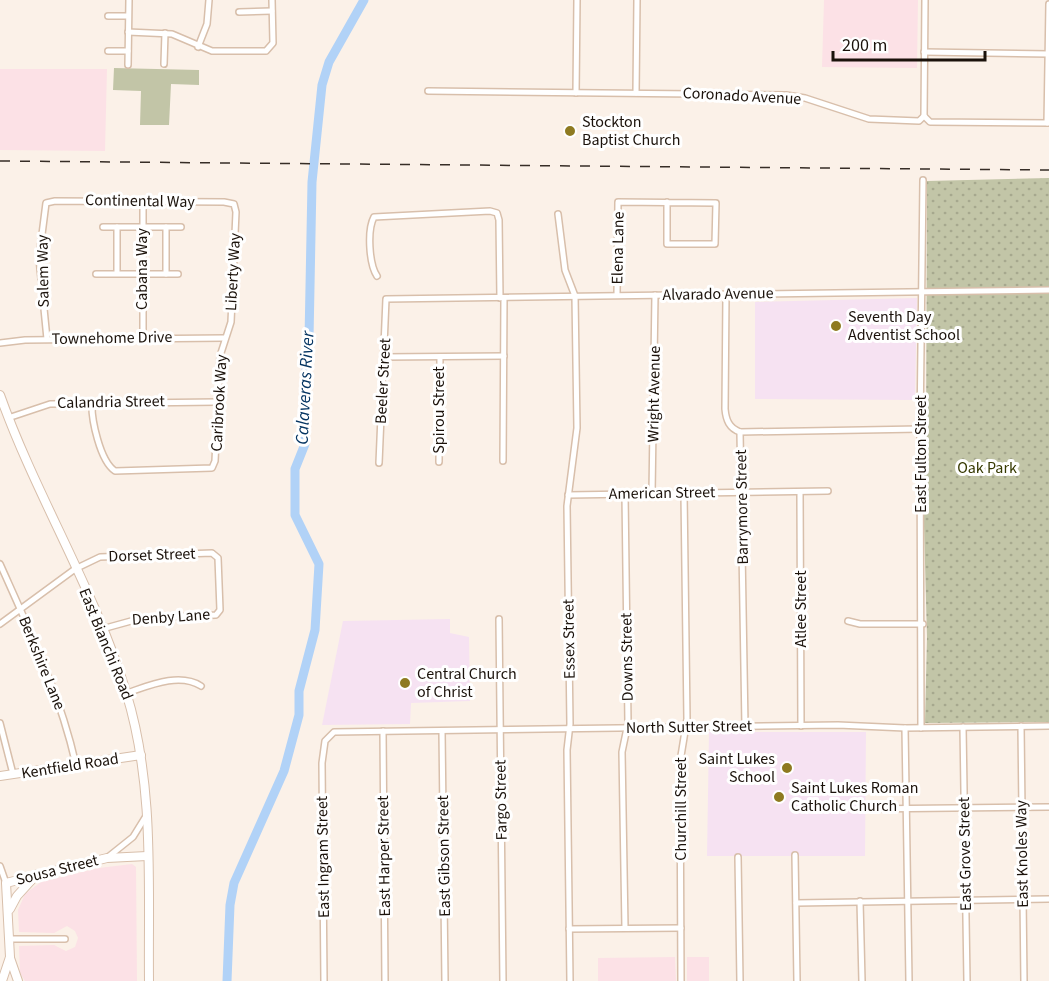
<svg xmlns="http://www.w3.org/2000/svg" width="1049" height="981" viewBox="0 0 1049 981" font-family="'Source Sans 3',sans-serif">
  <style>
    .commercial { fill: #fce1e6 }
    .education { fill: #f6e2f2 }
    .green { fill: #c2c5a7 }
    .park { fill: url(#park-dots) }
    .lines { fill: none; stroke-linecap: round; stroke-linejoin: round }
    .river { stroke: #b1d2f7; stroke-width: 9 }
    .street-casing { stroke: #d8bfab; stroke-width: 8 }
    .secondary-casing { stroke: #d8bfab; stroke-width: 10 }
    .street { stroke: #fff; stroke-width: 5 }
    .secondary { stroke: #fff; stroke-width: 8 }
    .rail { stroke: #362d26; stroke-width: 1.5; stroke-dasharray: 10 10; stroke-linecap: butt }
    .poi-dot { fill: #8e7a20; stroke: #fff; stroke-width: 2 }
    .labels { text-anchor: middle; dominant-baseline: central; stroke-width: 6; stroke-linejoin: round; paint-order: stroke }
    .street-label { font-size: 16px; fill: #1b120b; stroke: #fff }
    .poi-label { font-size: 16px; fill: #1b120b; stroke: #fff; text-anchor: start }
    .park-label { font-size: 16px; fill: #363900; stroke: #fff }
    .water-label { font-size: 18px; font-style: italic; fill: #043461; stroke: #fff }
  </style>
  <defs>
    <pattern id="park-dots" width="8" height="8" patternUnits="userSpaceOnUse" patternTransform="scale(1.5)"><rect width="8" height="8" fill="#c2c5a7"/><path d="M2 2h.1M6 6h.1" fill="none" stroke="#a6a88e" stroke-width="1.8" stroke-linecap="round"/></pattern>
  </defs>
  <rect width="100%" height="100%" fill="#fbf1e8"/>
  <g class="commercial">
    <path d="M824,0H918L917,68L822,67Z"/>
    <path d="M0,69H107L105,151L0,150Z"/>
    <path d="M132,864L136,867L137,981H25L20,973L19,946L54,945L66,951L75,947L78,938L75,931L67,926L54,933L19,932L18,910L25,894L41,882L99,868Z"/>
    <path d="M675,957L676,981H598V958Z"/>
    <rect x="687" y="957" width="22" height="24"/>
  </g>
  <g class="education">
    <path d="M917,298L915,400L755,399V302Z"/>
    <path d="M450,619V633L469,637L470,701L411,703L410,724L322,725L343,621Z"/>
    <path d="M709,732H866L865,856H707Z"/>
  </g>
  <path class="green" d="M114,68L199,70V85L171,84L169,125H140L141,91L113,90Z"/>
  <path class="park" d="M1049,178V722L925,723L927,637L923,489L926,448L927,181Z"/>
  <g class="lines">
    <path class="river" d="M227,981L230,905L234,883L284,771L299,715V691L315,630L319,564L295,515V469L305,444L304,390L309,339L312,182L322,85L329,62L364,0"/>
    <g class="street-casing">
      <g id="street">
        <path d="M239,12L272,11"/>
        <path d="M108,16H128"/>
        <path d="M128,32L172,34L212,51H266L273,43L272,0"/>
        <path d="M198,47L207,24L209,0"/>
        <path d="M108,51H128"/>
        <path d="M924,52L1049,54"/>
        <path d="M164,64L165,33"/>
        <path d="M128,65L129,0"/>
        <path d="M428,91L786,95L805,98L869,119L919,121L924,116"/>
        <path d="M576,93L577,0"/>
        <path d="M636,93L637,0"/>
        <path d="M924,116L930,122L1049,123"/>
        <path d="M924,116L925,0"/>
        <path d="M1047,123L1049,4"/>
        <path d="M143,202V337"/>
        <path d="M558,214L565,270L575,296L577,428L567,506L570,724L567,750L570,981"/>
        <path d="M103,227H181"/>
        <path d="M117,227V273"/>
        <path d="M166,227V274"/>
        <path d="M96,274H178"/>
        <path d="M377,276C369,264 367,230 374,217L490,211L497,213L499,220L500,298"/>
        <path d="M617,295L618,202L716,203L715,244H667V202"/>
        <path d="M726,295L725,409C726,420 729,428 740,432"/>
        <path d="M47,339L39,258L46,203L55,201L224,202L234,204L236,212L231,322L220,356L215,461L212,468L115,471C100,461 91,419 92,402"/>
        <path d="M0,343L25,340L224,338"/>
        <path d="M384,357L504,356"/>
        <path d="M8,418L50,404L217,402"/>
        <path d="M740,432L745,726"/>
        <path d="M740,432L920,429"/>
        <path d="M503,461L504,298"/>
        <path d="M439,462L440,357"/>
        <path d="M379,463L386,299L1049,290"/>
        <path d="M800,492L801,726"/>
        <path d="M652,493L655,295"/>
        <path d="M625,494L628,723L622,752L625,928"/>
        <path d="M568,495L828,491"/>
        <path d="M0,564C30,631 60,694 76,765"/>
        <path d="M499,619L503,981"/>
        <path d="M848,621L860,624H923"/>
        <path d="M0,624L75,569L100,557L212,553L218,558L220,610L216,615L142,618L102,629"/>
        <path d="M127,693C148,686 179,672 201,686"/>
        <path d="M0,723L13,774"/>
        <path d="M1021,726L1024,981"/>
        <path d="M963,727L967,981"/>
        <path d="M905,728L909,981"/>
        <path d="M921,728L920,429L923,180"/>
        <path d="M383,731L385,981"/>
        <path d="M442,731L445,981"/>
        <path d="M866,809L1049,807"/>
        <path d="M795,855L797,981"/>
        <path d="M108,857L133,837L146,816"/>
        <path d="M738,857L740,981"/>
        <path d="M0,866L6,883"/>
        <path d="M860,901L862,981"/>
        <path d="M796,903L1049,899"/>
        <path d="M569,929L681,928"/>
        <path d="M10,939H65"/>
        <path d="M324,981L322,763L325,741L334,732L838,725L905,728L1049,726"/>
        <path d="M681,981L680,762L687,719L684,493"/>
      </g>
    </g>
    <g class="secondary-casing">
      <g id="secondary">
        <path d="M0,395C36,496 95,590 126,692C155,785 148,885 149,981"/>
        <path d="M0,776L141,755"/>
        <path d="M10,909L17,896L37,874"/>
        <path d="M10,958L18,981"/>
        <path d="M2,981L10,957L6,883L107,858L147,856"/>
      </g>
    </g>
    <use href="#street" class="street"/>
    <use href="#secondary" class="secondary"/>
    <path class="rail" d="M0,161L1049,170"/>
  </g>
  <g class="poi-dot">
    <circle cx="570" cy="131" r="6"/>
    <circle cx="836" cy="326" r="6"/>
    <circle cx="405" cy="683" r="6"/>
    <circle cx="787" cy="768" r="6"/>
    <circle cx="779" cy="797" r="6"/>
  </g>
  <g class="labels">
    <g class="street-label">
      <text transform="translate(742 96) rotate(3)">Coronado Avenue</text>
      <text transform="translate(140 201) rotate(1)">Continental Way</text>
      <text transform="translate(618 248) rotate(-89)">Elena Lane</text>
      <text transform="translate(142 269) rotate(-90)">Cabana Way</text>
      <text transform="translate(43 271) rotate(-91)">Salem Way</text>
      <text transform="translate(233 272) rotate(-87)">Liberty Way</text>
      <text transform="translate(718 294) rotate(-1)">Alvarado Avenue</text>
      <text transform="translate(112 338) rotate(-1)">Townehome Drive</text>
      <text transform="translate(383 381) rotate(-87)">Beeler Street</text>
      <text transform="translate(654 394) rotate(-89)">Wright Avenue</text>
      <text transform="translate(111 402) rotate(-1)">Calandria Street</text>
      <text transform="translate(219 403) rotate(-87)">Caribrook Way</text>
      <text transform="translate(439 410) rotate(-90)">Spirou Street</text>
      <text transform="translate(921 454) rotate(-90)">East Fulton Street</text>
      <text transform="translate(662 493) rotate(-1)">American Street</text>
      <text transform="translate(742 507) rotate(-91)">Barrymore Street</text>
      <text transform="translate(152 555) rotate(-2)">Dorset Street</text>
      <text transform="translate(801 609) rotate(-90)">Atlee Street</text>
      <text transform="translate(171 617) rotate(-4)">Denby Lane</text>
      <text transform="translate(569 639) rotate(-91)">Essex Street</text>
      <text transform="translate(106 644) rotate(68)">East Bianchi Road</text>
      <text transform="translate(627 657) rotate(-91)">Downs Street</text>
      <text transform="translate(42 663) rotate(68)">Berkshire Lane</text>
      <text transform="translate(689 727) rotate(-1)">North Sutter Street</text>
      <text transform="translate(70 766) rotate(-9)">Kentfield Road</text>
      <text transform="translate(501 800) rotate(-91)">Fargo Street</text>
      <text transform="translate(681 809) rotate(-90)">Churchill Street</text>
      <text transform="translate(965 854) rotate(-91)">East Grove Street</text>
      <text transform="translate(1022 854) rotate(-91)">East Knoles Way</text>
      <text transform="translate(384 856) rotate(-91)">East Harper Street</text>
      <text transform="translate(444 856) rotate(-91)">East Gibson Street</text>
      <text transform="translate(323 857) rotate(-91)">East Ingram Street</text>
      <text transform="translate(57 870) rotate(-14)">Sousa Street</text>
    </g>
    <g class="poi-label">
      <text x="582" y="122">Stockton<tspan x="582" dy="18">Baptist Church</tspan></text>
      <text x="848" y="317">Seventh Day<tspan x="848" dy="18">Adventist School</tspan></text>
      <text x="417" y="674">Central Church<tspan x="417" dy="18">of Christ</tspan></text>
      <text x="775" y="759" text-anchor="end">Saint Lukes<tspan x="775" dy="18">School</tspan></text>
      <text x="791" y="788">Saint Lukes Roman<tspan x="791" dy="18">Catholic Church</tspan></text>
    </g>
    <g class="park-label">
      <text x="987" y="468">Oak Park</text>
    </g>
    <g class="water-label">
      <text transform="translate(305 388) rotate(-87)">Calaveras River</text>
    </g>
  </g>
  <path d="M833 51v9h152v-9" fill="none" stroke="#1b120b" stroke-width="3"/>
  <text x="842" y="51" font-size="18" fill="#1b120b" stroke="#ffffff" stroke-width="4.5" paint-order="stroke">200 m</text>
</svg>
